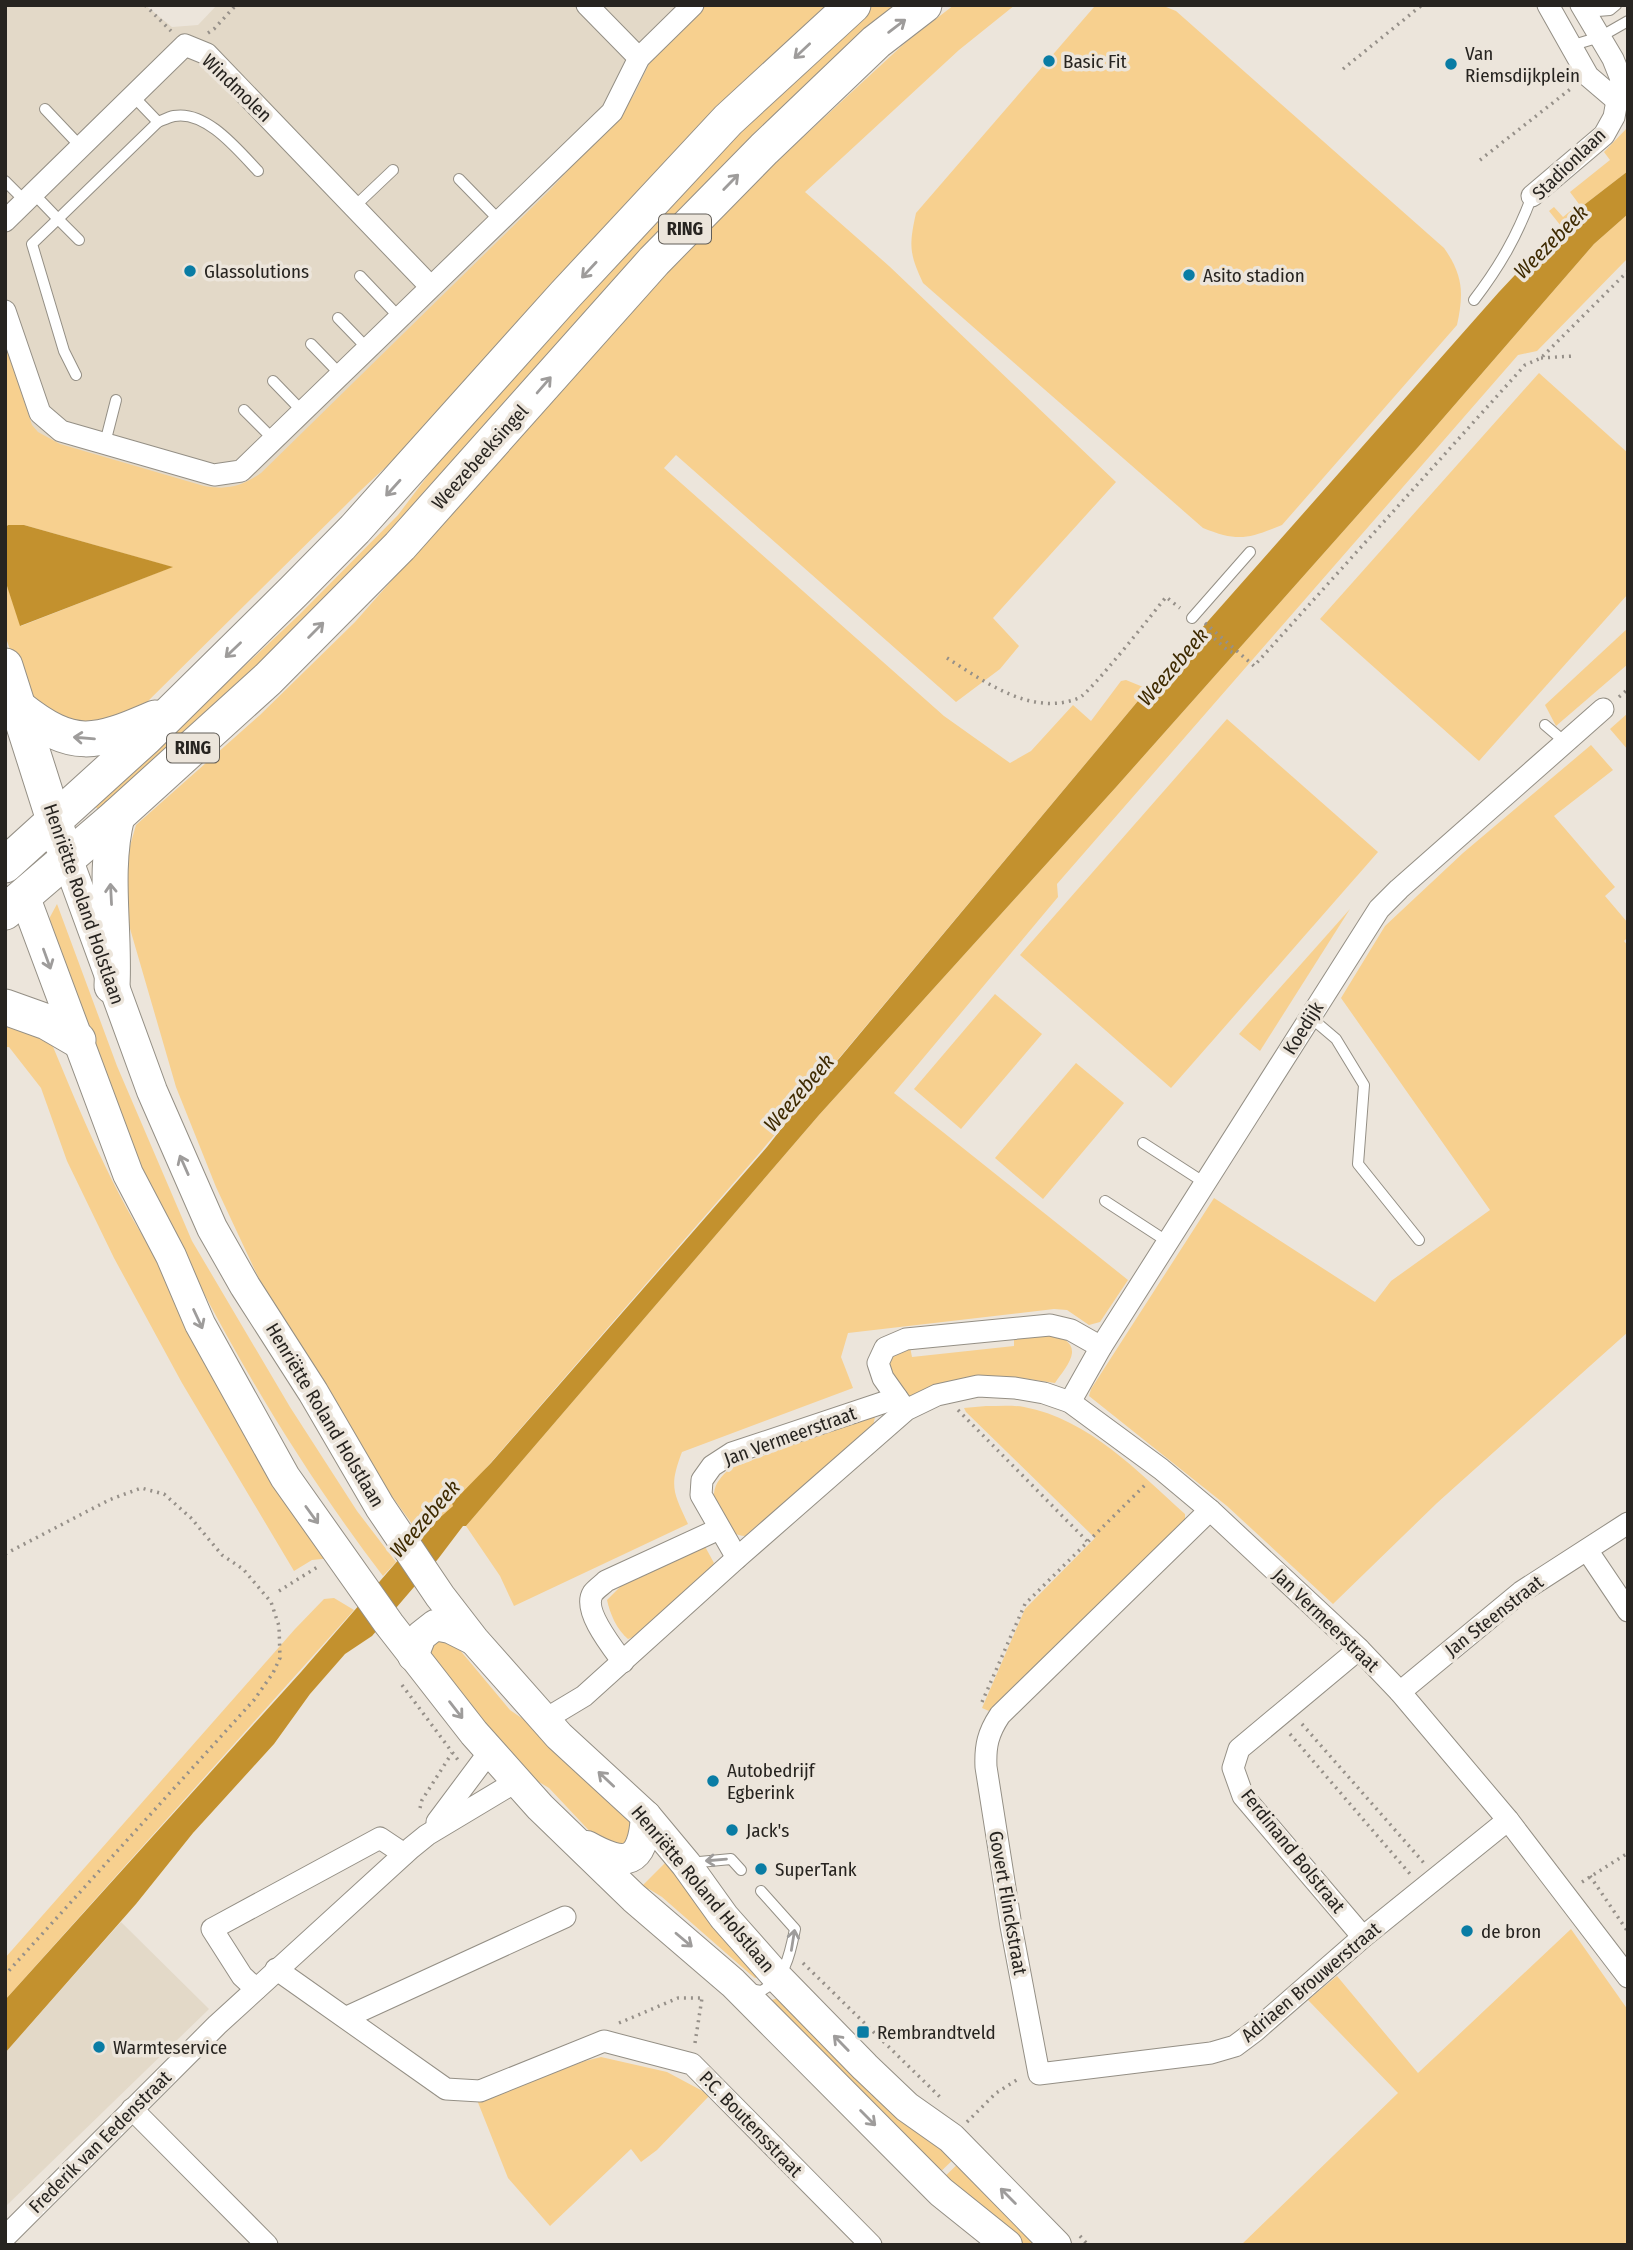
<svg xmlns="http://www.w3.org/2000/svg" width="1633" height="2250" viewBox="0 0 1633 2250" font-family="'Fira Sans Condensed',sans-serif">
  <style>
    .built { fill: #e3d9c8 }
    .green { fill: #f7d08f }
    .water { fill: #c3912e }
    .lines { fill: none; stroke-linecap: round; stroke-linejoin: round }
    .lane-casing { stroke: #948f85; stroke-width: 12 }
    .street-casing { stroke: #948f85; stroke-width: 23 }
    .secondary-casing { stroke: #948f85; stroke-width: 32 }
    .primary-casing { stroke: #948f85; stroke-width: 37 }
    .path { stroke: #969089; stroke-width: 3.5; stroke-dasharray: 2 5; stroke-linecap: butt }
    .lane { stroke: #fff; stroke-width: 10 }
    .street { stroke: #fff; stroke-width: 21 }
    .secondary { stroke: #fff; stroke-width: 30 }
    .primary { stroke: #fff; stroke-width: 35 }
    .oneway { stroke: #9e9c9b }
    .poi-dot { fill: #097ca4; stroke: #ece5db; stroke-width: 2.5 }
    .labels { text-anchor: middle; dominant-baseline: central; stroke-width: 7; stroke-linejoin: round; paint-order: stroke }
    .shield { fill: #ece5db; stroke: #625e58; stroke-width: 2 }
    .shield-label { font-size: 18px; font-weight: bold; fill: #272420 }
    .poi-label { font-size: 19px; fill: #272420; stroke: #ece5db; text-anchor: start }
    .street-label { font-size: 19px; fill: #272420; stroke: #ece5db }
    .water-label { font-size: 21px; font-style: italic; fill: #3e2a00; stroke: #ece5db }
  </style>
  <rect width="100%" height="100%" fill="#ece5db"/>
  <g class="built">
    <path d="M6,5H145L172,27L198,25L217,5H788L218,552L5,480Z"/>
    <path d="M121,1922L209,2009L5,2207V2053Z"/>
  </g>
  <g class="green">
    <path d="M705,5H839L447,410L359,492L139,710L85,726L62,719L23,688L5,635V580L21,626L172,567L24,525H8L5,528V344L32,425L38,432L60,444L204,486C228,490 241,487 261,473L550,190L620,114L634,95L654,54Z"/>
    <path d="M870,5H898L347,582L100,812L95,806L299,615L398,515L491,392L794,73Z"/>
    <path d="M954,5H1015L959,50L805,192L889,266L1116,482L993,618L1019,646L1000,669L956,702L676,455L664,468L944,716L1010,763L1031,751L1073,705L1091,721L1121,681L1126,680L1148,689L757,1156L453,1506L420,1535L347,1434L274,1311L216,1187L176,1087L122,901L124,867L136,825L260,715L355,622L672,263L789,150L906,42Z"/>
    <path d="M1099,5H1161L1176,11L1444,248C1463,275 1464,293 1457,325L1282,525C1248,539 1238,542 1203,528L923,283C909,253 909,245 916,213L1094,7Z"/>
    <path d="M1628,127V171L1571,215L1561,226L1549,211L1554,207L1563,217L1579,204L1570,192L1610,160L1604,152Z"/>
    <path d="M1628,214V258L1537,351L1518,355L1057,884L1058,897L894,1093L1128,1280L1100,1322L1089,1325L1067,1310L1054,1309L848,1333L841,1357L853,1388L682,1452C669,1486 673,1492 688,1524L514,1606L500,1576L466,1526L819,1115L1117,786L1419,446L1594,244Z"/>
    <path d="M1539,373L1628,453V594L1479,761L1320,619Z"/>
    <path d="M1628,628V664L1556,726L1545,705Z"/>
    <path d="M1628,713V750L1610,729Z"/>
    <path d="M1227,719L1378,852L1171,1088L1020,955Z"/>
    <path d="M1591,745L1613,770L1554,816L1615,887L1605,896L1628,923V937L1624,941L1628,946V1332L1437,1503L1333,1604L1227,1506L1089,1396L1091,1389L1214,1198L1375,1302L1391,1281L1490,1210L1341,998L1385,926L1463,853Z"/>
    <path d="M57,904L117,1066L192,1241L290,1407L357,1511L396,1562L383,1576C312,1483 251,1384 197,1280C176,1239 154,1198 136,1156C105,1083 78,1008 49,933L50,917Z"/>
    <path d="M1350,909L1260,1051L1239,1034Z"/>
    <path d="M995,994L1042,1034L961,1129L914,1089Z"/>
    <path d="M5,1017L49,1037C81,1114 112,1191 158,1260L332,1558L312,1560L294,1571L182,1383L114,1258L67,1161L41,1088L9,1047H5Z"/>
    <path d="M1076,1063L1124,1103L1043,1199L995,1158Z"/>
    <path d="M1014,1331C1028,1332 1074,1331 1072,1353C1071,1363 1060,1375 1055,1383L1014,1377H991L911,1398L906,1397L886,1361L909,1342L912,1357L1014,1346Z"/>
    <path d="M986,1406C999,1406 1012,1405 1024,1407C1089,1419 1138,1472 1185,1514V1520L989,1711L982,1708L1025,1609L1095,1538L966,1412L964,1408Z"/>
    <path d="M870,1415L875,1417L873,1426L745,1536C726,1536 712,1511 714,1493C715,1483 722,1476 729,1469Z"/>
    <path d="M702,1541L714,1563L710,1569L633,1637L628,1639C617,1630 610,1614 607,1600L624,1583Z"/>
    <path d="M334,1598L354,1610L5,2000V1958L295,1629L324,1599Z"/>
    <path d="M436,1638L459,1649L510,1710L546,1735L632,1812L628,1844L615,1848L598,1840L549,1788L514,1767L426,1663Z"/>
    <path d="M671,1857L760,1976L755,1978L750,1974L662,1897L649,1889L640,1888Z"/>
    <path d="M1571,1929L1628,2010V2245H1241L1398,2093L1308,2000L1337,1976L1418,2073Z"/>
    <path d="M787,1995L959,2154L935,2177L766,2002Z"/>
    <path d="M601,2057L667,2072L710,2095L657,2150L641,2162L631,2149L550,2226L508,2178L477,2100L585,2061Z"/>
    <path d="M963,2159L1048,2245H1016L940,2181Z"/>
  </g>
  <g class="water">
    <path d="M1628,171V214L1594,244L1419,446L1117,786L819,1115L466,1526H463L438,1559L372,1636L345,1654L310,1694L274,1744L193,1833L136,1904L5,2053V2000L301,1672L420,1535L453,1506L452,1503L491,1463L767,1147L823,1076L838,1060L1148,689L1499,292L1571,215Z"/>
    <path d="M8,525H24L173,567L20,626L5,580V528Z"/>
  </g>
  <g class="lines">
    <g class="lane-casing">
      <g id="lane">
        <path d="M1585,12L1610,10L1616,5"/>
        <path d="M1570,46L1600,37L1628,21"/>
        <path d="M133,96L158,122C163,120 169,117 174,116C206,110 238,150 258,171"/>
        <path d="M45,109L81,147"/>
        <path d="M459,179L499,220"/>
        <path d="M5,181L25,201"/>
        <path d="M33,193L58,219L158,122"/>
        <path d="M354,207L393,170"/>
        <path d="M360,276L399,317"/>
        <path d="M1474,300C1500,266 1517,236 1532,196"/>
        <path d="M338,318L367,348"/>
        <path d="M311,344L340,374"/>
        <path d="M76,375L64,351L32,244L58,219L79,240"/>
        <path d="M273,381L302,411"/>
        <path d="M244,410L273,439"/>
        <path d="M105,443L116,400"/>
        <path d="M1192,618L1250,552"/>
        <path d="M1545,725L1565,742"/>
        <path d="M1310,1017L1336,1039L1364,1085L1358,1164L1419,1240"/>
        <path d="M1143,1143L1205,1183"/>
        <path d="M1105,1201L1168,1242"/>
        <path d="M689,1863L731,1859L741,1870"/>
        <path d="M749,1989L761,1991C786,1978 790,1954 795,1929L761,1891"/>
      </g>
    </g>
    <g class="street-casing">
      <g id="street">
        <path d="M587,5L639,58"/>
        <path d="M1548,5L1588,76L1615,99"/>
        <path d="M1532,196L1604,135L1614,117L1621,79L1613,59L1581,5"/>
        <path d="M5,221L185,45L207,54L430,286"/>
        <path d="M5,311L40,413L61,431L214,475L241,471L612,112L639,58L693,5"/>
        <path d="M1070,1402L1101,1347L1379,909L1399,889L1603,709"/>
        <path d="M905,1409L883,1378L878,1363L885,1348L906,1339L1050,1325L1071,1330L1101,1347"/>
        <path d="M1210,1510L1000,1715C988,1733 985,1746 986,1767L1011,1926L1039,2074L1211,2053L1235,2046L1255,2031L1363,1937L1508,1820"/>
        <path d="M1587,1550L1628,1611"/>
        <path d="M737,1558L701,1495L702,1480L712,1466L732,1453L897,1398"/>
        <path d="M1359,1649L1239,1749L1233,1768L1243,1796L1363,1937"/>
        <path d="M623,1662C612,1647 582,1610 593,1593C596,1589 602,1585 606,1581L719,1529"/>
        <path d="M1400,1692L1521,1592L1628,1523"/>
        <path d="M544,1720L584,1696L737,1558L906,1410L937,1395L978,1386L1015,1388L1044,1393L1070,1402L1161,1469L1210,1510L1359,1649L1400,1692L1508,1820L1628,1977"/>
        <path d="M437,1822L490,1751"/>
        <path d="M276,1969L446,2089L480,2091L604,2041L692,2064L871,2245"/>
        <path d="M256,1989L242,1976L212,1929L380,1838L404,1854"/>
        <path d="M347,2017L565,1917"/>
        <path d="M132,2109L267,2245"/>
        <path d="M5,2237L217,2025L411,1848L427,1835L517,1781"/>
      </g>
    </g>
    <g class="secondary-casing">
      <g id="secondary">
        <path d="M67,858L152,1091L212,1228L245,1286L313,1392L380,1507L440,1596L474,1640L559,1736L646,1816L686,1864L724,1917L778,1978L865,2067L907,2107L951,2138L1056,2245"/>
        <path d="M24,895L128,1174L171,1256L200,1324L285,1477L389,1624L474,1733L540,1807L634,1898L733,1983L941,2192L1007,2245"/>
        <path d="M413,1656L421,1636L435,1625L450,1628L472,1639"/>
        <path d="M587,1846C626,1868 643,1864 646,1816"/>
      </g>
    </g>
    <g class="primary-casing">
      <g id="primary">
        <path d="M5,666L61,842"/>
        <path d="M19,708C73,751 95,744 155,718"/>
        <path d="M5,865L145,738L294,591L355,529L565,295L728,120L853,5"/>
        <path d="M5,912L117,816L268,679L400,546L654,261L764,149L876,42L924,5"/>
        <path d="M112,986C115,930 103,871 117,816"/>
        <path d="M5,1007L47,1022L78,1040"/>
      </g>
    </g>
    <g class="path">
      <path d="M145,5L171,31"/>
      <path d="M208,33L214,29L236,5"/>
      <path d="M1343,69L1422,5"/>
      <path d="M1480,160L1573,87"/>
      <path d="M1541,358L1573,356"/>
      <path d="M1205,623L1254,666L1525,365L1541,358L1628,271"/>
      <path d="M1204,629L1227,650L1236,654"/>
      <path d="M947,658C985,682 1032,717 1079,698C1090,693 1154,612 1166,597L1180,608"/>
      <path d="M1619,697L1628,689"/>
      <path d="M958,1410L1087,1541"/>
      <path d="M5,1554L109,1500L141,1488L164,1494L191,1518L222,1555L243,1569L271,1602L279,1626L280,1658L273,1673L254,1700L5,1975"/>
      <path d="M279,1591L319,1566"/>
      <path d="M402,1685L458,1760"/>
      <path d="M982,1702L1025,1604L1147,1483"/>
      <path d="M1302,1724L1424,1863"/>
      <path d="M1290,1734L1410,1874"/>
      <path d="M420,1808L422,1800L452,1753"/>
      <path d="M1590,1876L1628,1932"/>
      <path d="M1582,1882L1628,1853"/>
      <path d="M803,1963L940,2097"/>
      <path d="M619,2023L678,1998H702"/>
      <path d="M695,2043L702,1998"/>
      <path d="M967,2122L996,2093L1020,2078"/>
      <path d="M1080,2236L1088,2245"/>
    </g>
    <use href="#lane" class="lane"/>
    <use href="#street" class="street"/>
    <use href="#secondary" class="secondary"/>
    <use href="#primary" class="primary"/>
  </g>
  <defs><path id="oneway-shaft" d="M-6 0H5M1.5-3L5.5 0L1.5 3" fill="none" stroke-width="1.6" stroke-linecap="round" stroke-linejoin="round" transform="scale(1.75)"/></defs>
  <g class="oneway">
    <use href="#oneway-shaft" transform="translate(897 26) rotate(-37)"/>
    <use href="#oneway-shaft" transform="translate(802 51) rotate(137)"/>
    <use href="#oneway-shaft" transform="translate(731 182) rotate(-46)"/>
    <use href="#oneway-shaft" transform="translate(589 270) rotate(133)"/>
    <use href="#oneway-shaft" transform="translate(544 385) rotate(-49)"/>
    <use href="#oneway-shaft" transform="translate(393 488) rotate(132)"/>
    <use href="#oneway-shaft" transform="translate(316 630) rotate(-45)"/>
    <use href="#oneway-shaft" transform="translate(233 650) rotate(136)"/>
    <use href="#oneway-shaft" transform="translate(84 738) rotate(-175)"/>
    <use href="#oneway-shaft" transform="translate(111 894) rotate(-93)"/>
    <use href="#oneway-shaft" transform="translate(47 959) rotate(70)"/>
    <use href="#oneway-shaft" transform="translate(184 1165) rotate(-114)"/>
    <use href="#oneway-shaft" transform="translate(198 1319) rotate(65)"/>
    <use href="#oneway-shaft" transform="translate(312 1515) rotate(54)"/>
    <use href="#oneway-shaft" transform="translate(456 1710) rotate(52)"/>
    <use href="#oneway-shaft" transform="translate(606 1779) rotate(-137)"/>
    <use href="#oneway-shaft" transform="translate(716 1860) rotate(175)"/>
    <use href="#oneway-shaft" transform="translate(684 1940) rotate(40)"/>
    <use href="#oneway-shaft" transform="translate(793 1940) rotate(-81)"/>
    <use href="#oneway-shaft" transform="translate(841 2043) rotate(-134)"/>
    <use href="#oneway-shaft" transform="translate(868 2118) rotate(45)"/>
    <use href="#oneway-shaft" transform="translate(1008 2196) rotate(-135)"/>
  </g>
  <g class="poi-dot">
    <circle cx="1049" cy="61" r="7"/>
    <circle cx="1451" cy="64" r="7"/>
    <circle cx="190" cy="271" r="7"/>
    <circle cx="1189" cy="275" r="7"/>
    <circle cx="713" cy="1781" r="7"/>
    <circle cx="732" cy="1830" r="7"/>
    <circle cx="761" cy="1869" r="7"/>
    <circle cx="1467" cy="1931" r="7"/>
    <rect x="856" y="2025" width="14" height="14" rx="3.5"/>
    <circle cx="99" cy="2047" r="7"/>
  </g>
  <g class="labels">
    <g class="shield">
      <rect x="659" y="214.5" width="52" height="29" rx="5"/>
      <rect x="167" y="733.5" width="52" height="29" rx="5"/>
    </g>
    <g class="shield-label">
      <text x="685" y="229">RING</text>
      <text x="193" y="748">RING</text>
    </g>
    <g class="poi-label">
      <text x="1465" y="53">Van<tspan x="1465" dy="22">Riemsdijkplein</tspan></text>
      <text x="1063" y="61">Basic Fit</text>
      <text x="204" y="271">Glassolutions</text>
      <text x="1203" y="275">Asito stadion</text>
      <text x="727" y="1770">Autobedrijf<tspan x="727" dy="22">Egberink</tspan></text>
      <text x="746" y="1830">Jack's</text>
      <text x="775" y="1869">SuperTank</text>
      <text x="1481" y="1931">de bron</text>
      <text x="877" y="2032">Rembrandtveld</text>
      <text x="113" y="2047">Warmteservice</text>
    </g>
    <g class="street-label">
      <text transform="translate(237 88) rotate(44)">Windmolen</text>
      <text transform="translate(1569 164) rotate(-44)">Stadionlaan</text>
      <text transform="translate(480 457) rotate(-48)">Weezebeeksingel</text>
      <text transform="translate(84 904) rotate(71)">Henriëtte Roland Holstlaan</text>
      <text transform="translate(1303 1028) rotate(-58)">Koedijk</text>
      <text transform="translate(325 1415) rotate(59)">Henriëtte Roland Holstlaan</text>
      <text transform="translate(790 1436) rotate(-20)">Jan Vermeerstraat</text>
      <text transform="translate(1494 1616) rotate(-38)">Jan Steenstraat</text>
      <text transform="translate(1326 1620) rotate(44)">Jan Vermeerstraat</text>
      <text transform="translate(1293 1851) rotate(51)">Ferdinand Bolstraat</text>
      <text transform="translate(703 1889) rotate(50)">Henriëtte Roland Holstlaan</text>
      <text transform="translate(1008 1903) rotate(80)">Govert Flinckstraat</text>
      <text transform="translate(1311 1982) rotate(-40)">Adriaen Brouwerstraat</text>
      <text transform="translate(751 2124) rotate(46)">P.C. Boutensstraat</text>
      <text transform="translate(100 2142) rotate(-45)">Frederik van Eedenstraat</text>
    </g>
    <g class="water-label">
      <text transform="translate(1551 242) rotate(-45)">Weezebeek</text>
      <text transform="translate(1173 667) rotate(-49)">Weezebeek</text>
      <text transform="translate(799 1093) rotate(-49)">Weezebeek</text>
      <text transform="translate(425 1519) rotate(-49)">Weezebeek</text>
    </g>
  </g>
  <rect width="1633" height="2250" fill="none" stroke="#272420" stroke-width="14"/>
</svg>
